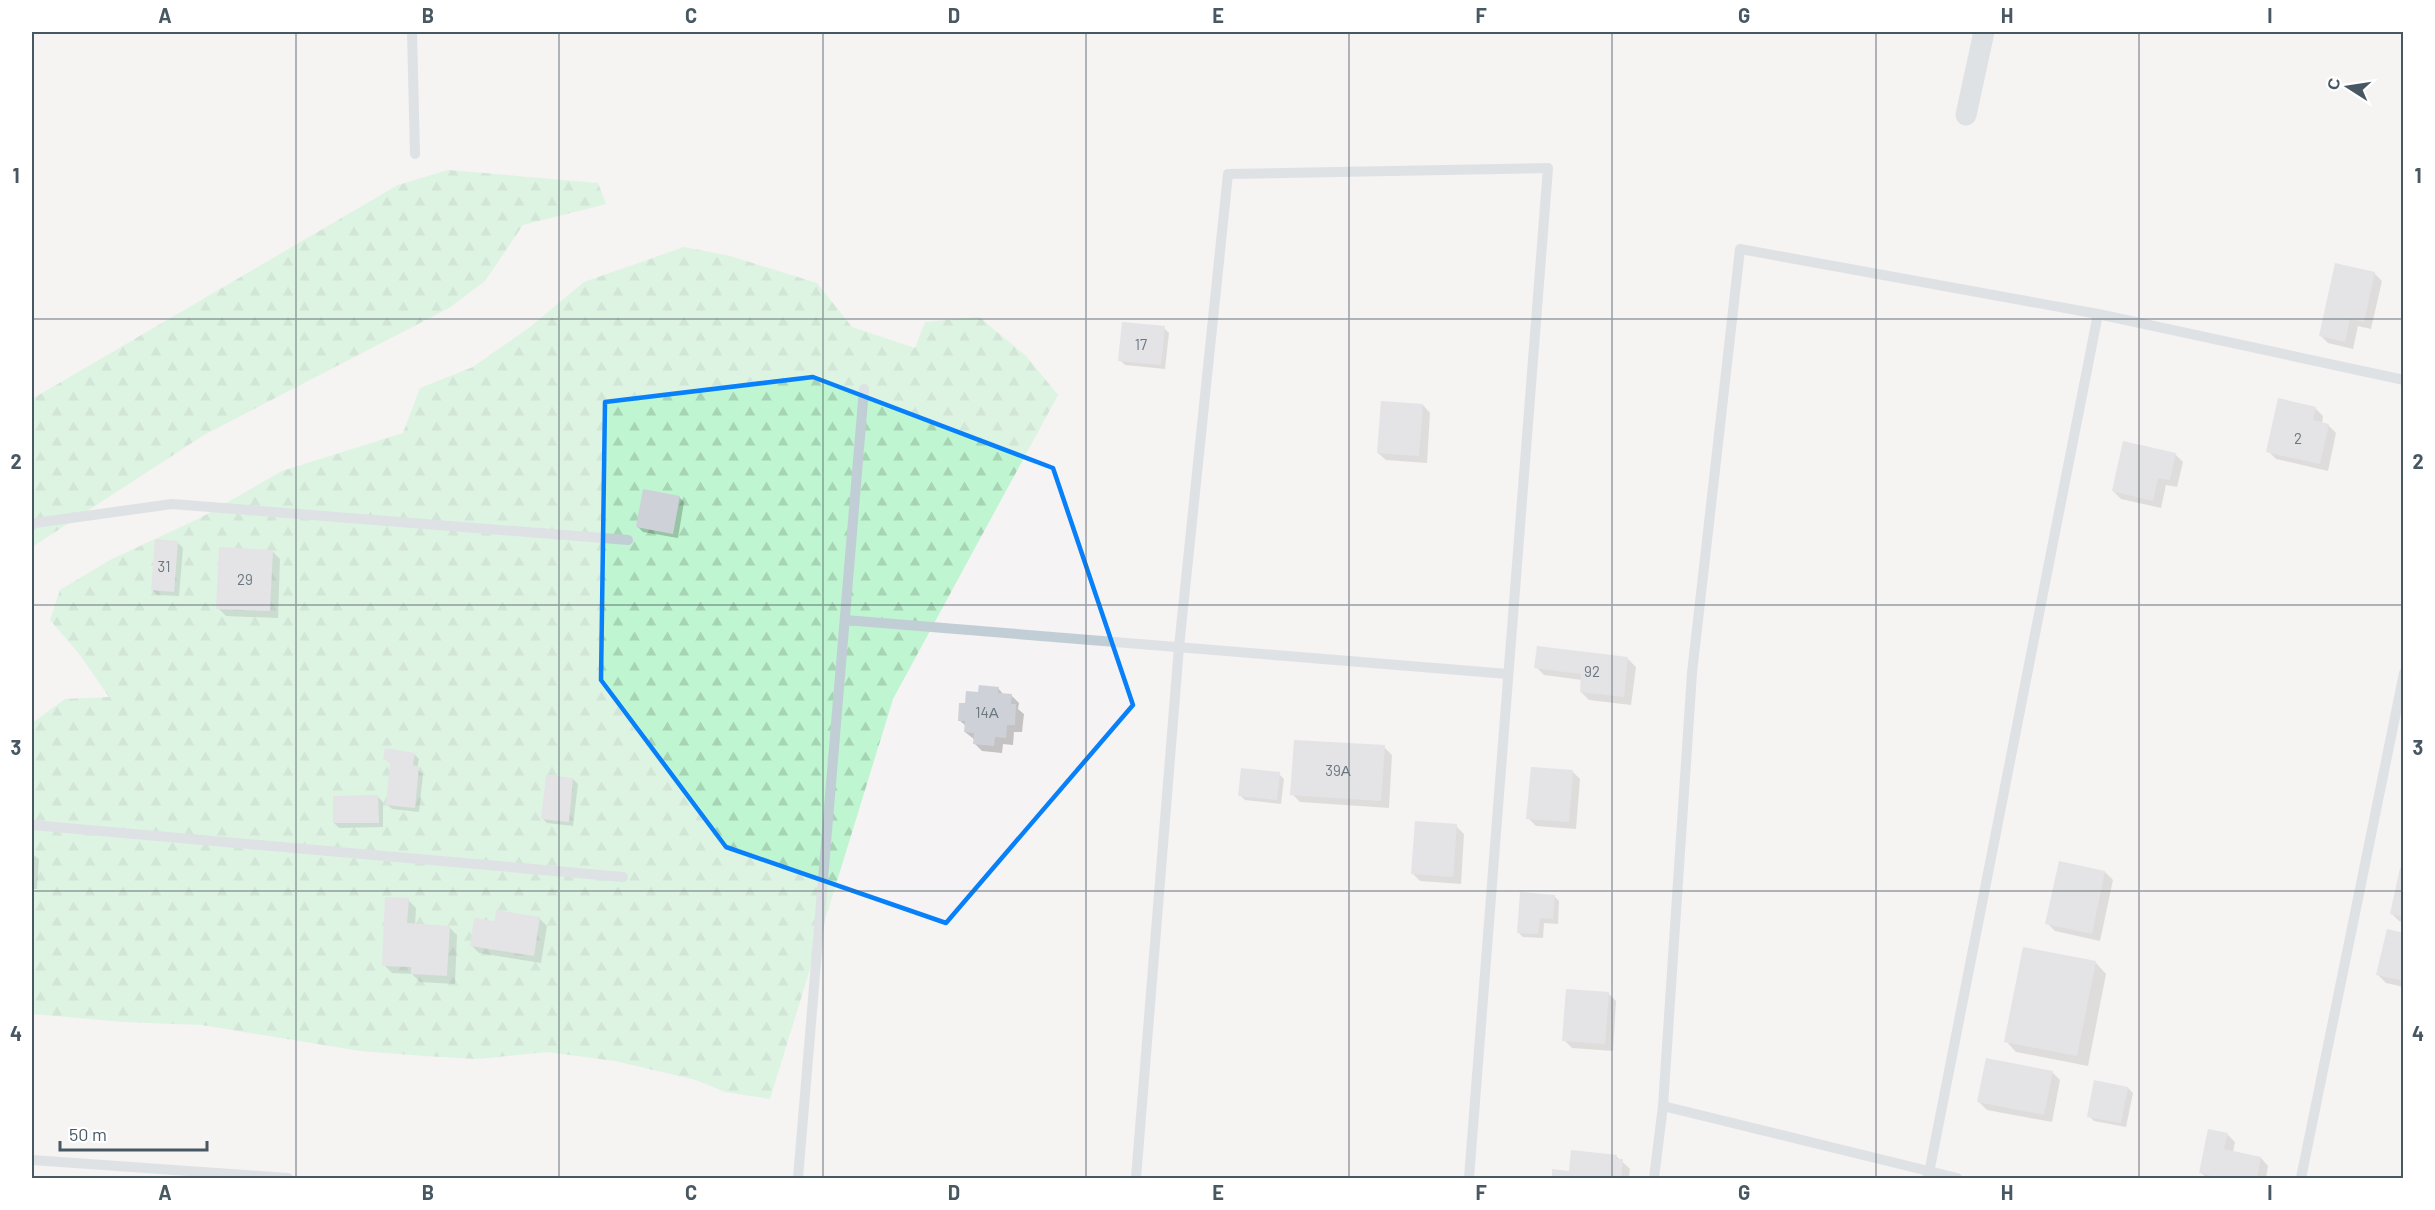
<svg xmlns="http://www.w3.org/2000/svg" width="2435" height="1210" viewBox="0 0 2435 1210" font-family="Barlow,sans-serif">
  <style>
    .forest { fill: url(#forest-firs) }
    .shadow { fill: #0003 }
    .building { fill: #ced2d8 }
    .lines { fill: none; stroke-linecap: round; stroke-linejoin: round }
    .lane { stroke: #c2ced5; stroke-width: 10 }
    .street { stroke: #c2ced5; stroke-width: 21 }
    .marked { fill: none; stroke: #0880f9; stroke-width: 4.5; stroke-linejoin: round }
    .grid { fill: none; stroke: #485863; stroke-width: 1.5; stroke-opacity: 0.55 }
    .labels { text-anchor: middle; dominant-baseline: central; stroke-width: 5; stroke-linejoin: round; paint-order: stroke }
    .number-label { font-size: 15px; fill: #6a7680 }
    .neatline { fill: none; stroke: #485863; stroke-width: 2 }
    .grid-label { font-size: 20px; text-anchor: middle; font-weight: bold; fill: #485863 }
  </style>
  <defs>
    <pattern id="forest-firs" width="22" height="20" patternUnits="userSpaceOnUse" patternTransform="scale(1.5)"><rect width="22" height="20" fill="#bff5d0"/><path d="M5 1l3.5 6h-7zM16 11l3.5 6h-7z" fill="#a6d4b5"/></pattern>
  </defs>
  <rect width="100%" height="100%" fill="#f5f3f3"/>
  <g class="forest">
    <path d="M448,170L598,183L606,204L523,225L485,281L449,308L204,435L32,547V399L398,185Z"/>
    <path d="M684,247L730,256L817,283L852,327L915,348L925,322L979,317L1026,356L1058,395L893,699L770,1099L725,1092L696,1080L615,1061L547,1052L477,1059L425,1056L360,1051L202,1025L125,1022L32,1014V723L65,699L109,697L80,655L50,620L60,590L110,560L200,518L282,471L403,433L420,388L473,367L530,327L584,282Z"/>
  </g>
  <g class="shadow">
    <path d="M2374,273L2382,281L2371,329L2358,326L2353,349L2328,343L2320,335Z"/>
    <path d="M1164,328L1169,333L1165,369L1125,365L1120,360Z"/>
    <path d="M1423,405L1430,413L1427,463L1386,460L1378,453Z"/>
    <path d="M2315,408L2323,416L2322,424L2328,425L2336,433L2328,471L2276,459L2268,451Z"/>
    <path d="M2175,454L2183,462L2177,487L2166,485L2161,508L2121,499L2113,491Z"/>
    <path d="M679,497L684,502L678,538L643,532L638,527Z"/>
    <path d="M178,543L183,548L179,596L157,595L152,590Z"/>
    <path d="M272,551L280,559L278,618L226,616L218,608Z"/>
    <path d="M1628,659L1636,667L1631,705L1589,700L1581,692L1582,680L1544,675L1536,667Z"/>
    <path d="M998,688L1004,695H1011L1019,703L1018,709L1024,714L1022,732H1014L1013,745L1003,744L1002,753L982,751L974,743L975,740L965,732L966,726L959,720L967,705L980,694Z"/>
    <path d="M1384,747L1392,755L1389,808L1300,802L1292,794Z"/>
    <path d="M414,754L419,759L417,769L423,774L419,812L392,809L387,804L391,764L385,758Z"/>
    <path d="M1572,771L1580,779L1576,829L1536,826L1528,818Z"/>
    <path d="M1279,774L1284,779L1281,804L1245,800L1240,795Z"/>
    <path d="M573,779L578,784L573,826L547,823L542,818Z"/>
    <path d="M378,797L383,802V827L339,828L334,823Z"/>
    <path d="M1456,826L1464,834L1461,884L1420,881L1412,873Z"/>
    <path d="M32,854L39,859L37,889H32Z"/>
    <path d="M2404,870V922L2399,921L2391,913Z"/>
    <path d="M2105,872L2113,880L2100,941L2055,931L2047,923Z"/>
    <path d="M1554,896L1559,901L1558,924L1544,923L1543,938L1523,937L1518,932Z"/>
    <path d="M408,900L416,908L415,925L449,927L457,935L455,984L420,982L412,974L392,973L384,965Z"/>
    <path d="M539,918L547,926L541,963L479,953L471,945L496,923Z"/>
    <path d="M2404,934V987L2386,983L2378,975Z"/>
    <path d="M2024,949L2096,963L2106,974L2088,1066L2016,1052L2006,1041Z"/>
    <path d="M1608,993L1616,1001L1613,1051L1572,1048L1564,1040Z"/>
    <path d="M2052,1072L2060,1080L2052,1122L1987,1110L1979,1102Z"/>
    <path d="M2128,1088L2133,1093L2126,1127L2094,1121L2089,1116Z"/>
    <path d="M2227,1134L2235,1142L2233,1152L2261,1158L2268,1166L2266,1178H2207L2201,1173Z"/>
    <path d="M1616,1156L1630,1169L1629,1178H1553L1554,1171L1570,1173Z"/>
  </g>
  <g class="building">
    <path d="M2335,263L2375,272L2364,322L2350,319L2345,342L2319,336Z"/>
    <path d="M1122,322L1165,326L1161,365L1118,361Z"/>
    <path d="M2278,398L2316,407L2313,420L2329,424L2320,464L2266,452Z"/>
    <path d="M1381,401L1423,404L1419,456L1377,453Z"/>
    <path d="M2123,441L2176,453L2170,480L2158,478L2153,501L2112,491Z"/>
    <path d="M643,489L680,496L673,534L636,527Z"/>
    <path d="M155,539L178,541L174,592L151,590Z"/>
    <path d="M219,547L273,550L270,611L216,609Z"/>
    <path d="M1537,646L1628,657L1624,697L1580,692L1581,674L1534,668Z"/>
    <path d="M979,685L999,687L998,693L1012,694L1011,704H1016L1015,725H1007L1006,738L995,737L994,746L973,744L974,733L964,732L965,721H958L959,703H965L966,691L978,692Z"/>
    <path d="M1294,740L1385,745L1381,801L1290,795Z"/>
    <path d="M385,748L415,753L413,765L419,767L415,808L386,805L390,763L383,759Z"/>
    <path d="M1531,767L1573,770L1569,822L1526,819Z"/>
    <path d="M1241,768L1280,772L1277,800L1238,796Z"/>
    <path d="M546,775L573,778L569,822L541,819Z"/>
    <path d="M378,795L379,823H333V796Z"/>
    <path d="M1415,821L1457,824L1453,877L1411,874Z"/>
    <path d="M2059,861L2105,871L2092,934L2045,924Z"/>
    <path d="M2400,868H2404V917L2390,914Z"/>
    <path d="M1520,892L1555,895L1553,919L1540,918L1538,934L1517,933Z"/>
    <path d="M385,897L409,898L407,923L450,926L447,976L411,974V967L382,966Z"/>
    <path d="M496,910L540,917L534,956L470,946L474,918L495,921Z"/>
    <path d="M2387,929L2404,933V981L2376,975Z"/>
    <path d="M2023,947L2096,961L2077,1056L2004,1042Z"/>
    <path d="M1566,989L1609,992L1605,1044L1562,1041Z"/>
    <path d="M1986,1058L2053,1071L2044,1115L1977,1102Z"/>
    <path d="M2094,1080L2128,1087L2121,1123L2087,1117Z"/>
    <path d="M2208,1129L2228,1133L2224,1149L2261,1157L2257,1178H2220L2199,1173Z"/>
    <path d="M1571,1150L1617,1155L1616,1159H1623L1621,1178H1552V1169L1569,1171Z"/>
  </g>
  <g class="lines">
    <g class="lane">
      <path d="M412,32L415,154"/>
      <path d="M32,525L35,523L172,504L628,540"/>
      <path d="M845,620L1508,674"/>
      <path d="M32,825L623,877"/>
      <path d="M1663,1106L1957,1178"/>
      <path d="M32,1160L288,1178"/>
      <path d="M798,1178L864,389"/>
      <path d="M1136,1178L1179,647L1228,174L1548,168L1469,1178"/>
      <path d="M1654,1178L1663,1106L1692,673L1740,249L2098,314L2404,380"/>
      <path d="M1928,1178L2098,314"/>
      <path d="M2301,1178L2404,673"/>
    </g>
    <path class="street" d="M1966,115L1984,32"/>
  </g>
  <path d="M0 0H2435V1210H0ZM813,377L1053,468L1133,705L946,923L726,847L601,680L605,402Z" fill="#f5f3f3" fill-opacity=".55" fill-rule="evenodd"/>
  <path class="marked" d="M813,377L1053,468L1133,705L946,923L726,847L601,680L605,402Z"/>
  <path class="grid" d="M296,32V1178M559,32V1178M823,32V1178M1086,32V1178M1349,32V1178M1612,32V1178M1876,32V1178M2139,32V1178M32,319H2404M32,605H2404M32,891H2404"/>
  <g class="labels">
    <g class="number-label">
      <text x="1141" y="344">17</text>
      <text x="2298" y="438">2</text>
      <text x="164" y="566">31</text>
      <text x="245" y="579">29</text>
      <text x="1592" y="671">92</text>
      <text x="987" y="712">14А</text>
      <text x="1338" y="770">39А</text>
    </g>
  </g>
  <rect width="2435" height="1210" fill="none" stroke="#ffffff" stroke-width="66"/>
  <g transform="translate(2348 87) rotate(282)" stroke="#ffffff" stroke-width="4.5" paint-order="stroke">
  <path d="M0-4.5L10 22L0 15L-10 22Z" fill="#485863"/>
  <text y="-9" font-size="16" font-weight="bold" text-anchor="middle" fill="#485863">С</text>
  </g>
  <path d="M60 1141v9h147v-9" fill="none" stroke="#485863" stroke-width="3"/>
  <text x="69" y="1141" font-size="18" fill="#485863" stroke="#ffffff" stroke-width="4.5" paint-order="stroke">50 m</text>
  <rect x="33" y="33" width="2369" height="1144" class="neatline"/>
  <g class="grid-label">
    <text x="165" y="23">A</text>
    <text x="428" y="23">B</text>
    <text x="691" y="23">C</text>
    <text x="954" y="23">D</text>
    <text x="1218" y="23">E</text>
    <text x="1481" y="23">F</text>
    <text x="1744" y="23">G</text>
    <text x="2007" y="23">H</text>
    <text x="2270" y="23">I</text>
    <text x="16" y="183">1</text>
    <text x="2418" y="183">1</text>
    <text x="16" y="469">2</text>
    <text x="2418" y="469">2</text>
    <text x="16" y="755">3</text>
    <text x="2418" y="755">3</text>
    <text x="16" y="1041">4</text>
    <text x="2418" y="1041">4</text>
    <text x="165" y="1200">A</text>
    <text x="428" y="1200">B</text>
    <text x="691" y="1200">C</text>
    <text x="954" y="1200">D</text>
    <text x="1218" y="1200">E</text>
    <text x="1481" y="1200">F</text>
    <text x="1744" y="1200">G</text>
    <text x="2007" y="1200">H</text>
    <text x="2270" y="1200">I</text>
  </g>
</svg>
